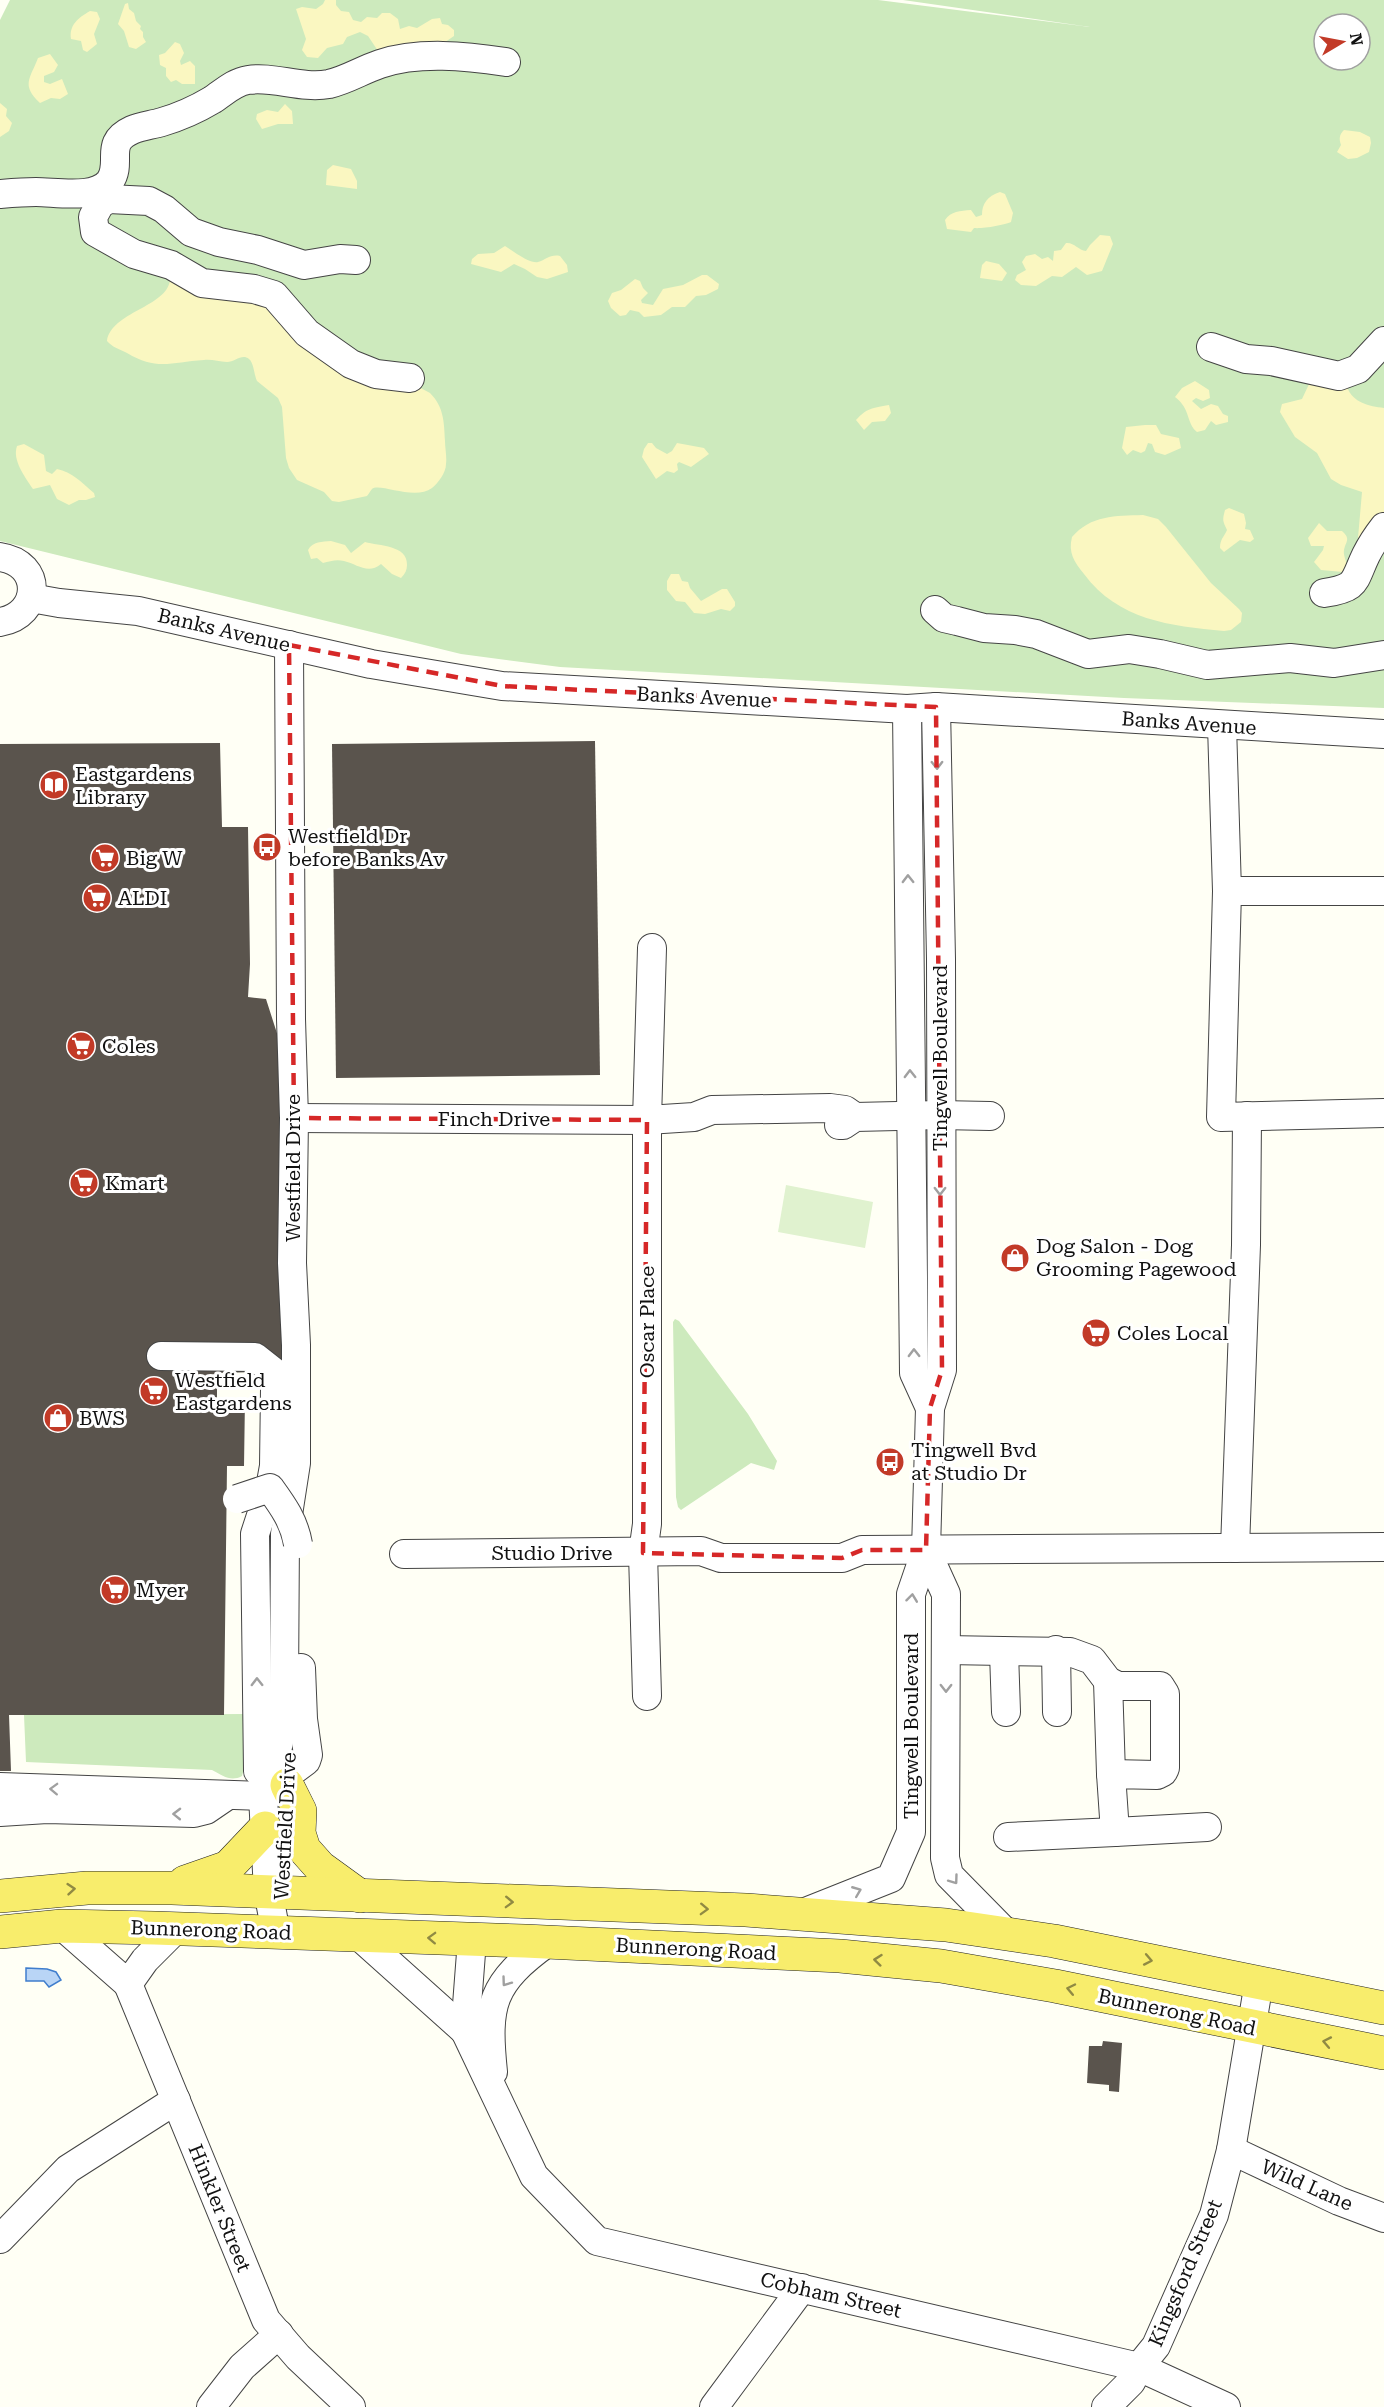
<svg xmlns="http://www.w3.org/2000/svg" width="1384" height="2407" viewBox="0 0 1384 2407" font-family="'Roboto Serif',serif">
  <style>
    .green { fill: #cdeabd; fill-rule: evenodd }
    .sand { fill: #faf7c1 }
    .pitch { fill: #e0f2cf }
    .water { fill: #b9d5f6; stroke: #407ecd; stroke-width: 1.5 }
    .building { fill: #5a544d }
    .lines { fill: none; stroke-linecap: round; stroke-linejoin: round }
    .minor-casing { stroke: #444; stroke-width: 30 }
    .major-casing { stroke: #222; stroke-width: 34 }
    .minor { stroke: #fff; stroke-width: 28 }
    .major { stroke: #f8ed6c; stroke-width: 33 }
    .minor-bridge-casing { stroke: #444; stroke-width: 30; stroke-linecap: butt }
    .minor-bridge { stroke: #fff; stroke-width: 28 }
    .oneway { stroke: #a0a0a0 }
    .oneway2 { stroke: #908a43 }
    .marked { fill: none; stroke: #d62828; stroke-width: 4.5; stroke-dasharray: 12 8; stroke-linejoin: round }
    .labels { text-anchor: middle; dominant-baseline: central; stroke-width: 6; stroke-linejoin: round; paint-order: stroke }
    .street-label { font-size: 20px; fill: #111; stroke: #fff }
    .poi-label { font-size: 20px; fill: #111; stroke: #fff; text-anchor: start }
  </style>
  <rect width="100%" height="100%" fill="#fffff5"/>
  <g class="green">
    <path d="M10,0H878L1090,27L903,0H1384V708L1124,698L560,667L461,654L0,541V20ZM1324,24H1360V60H1324Z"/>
    <path d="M675,1319L679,1321L748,1414L777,1461L774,1470L751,1463L681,1510L678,1507L676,1497L673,1322Z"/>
    <path d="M246,1714V1761L242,1776C231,1782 223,1776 212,1770L26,1762L24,1715Z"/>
  </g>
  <g class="sand">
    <path d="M325,0H336V5L341,11L349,12L353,20L361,22L367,17L377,18L382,13H390L398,19L400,29L409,26L417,28L432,19L440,18L442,24L448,25L454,30V36L438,47L378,51L368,36L360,32L347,37L343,44L327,48L318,58L307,57L302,50L306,39L296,9L302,7L316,9L323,4Z"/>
    <path d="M128,3L129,9L134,13L136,21L141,26L140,29L143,32V37L146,42L136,49L129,47L124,31L118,24L125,4Z"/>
    <path d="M90,11L97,12L100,19L94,34L97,44L87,52L83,50L81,41L71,39C69,25 78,18 90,11Z"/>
    <path d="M175,42L180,44L184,53L180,61L181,65L190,61L195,66V84H182L176,80L171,82L166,76V68L160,65L159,55L165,53Z"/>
    <path d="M50,54L58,65L54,72L44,76V82L50,84L62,79L68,94L60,99L51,98L40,103C21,85 30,79 38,58Z"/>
    <path d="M0,103L7,109L6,116L12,123L9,131L0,137Z"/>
    <path d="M285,104L292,111L293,124H278L262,129L256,119L257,114L267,110L278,112Z"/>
    <path d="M1344,130L1360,132L1370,137L1371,143L1369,152L1357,158L1348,159L1337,152L1341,145C1339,139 1339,135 1344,130Z"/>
    <path d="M333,165L351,169L357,181V189L326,185L327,170Z"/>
    <path d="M1000,192L1005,194L1013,213L1011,222C1005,225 982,229 974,228L971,232L947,229L945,220C951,211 960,211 971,210L976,217L982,215C982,204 987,196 1000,192Z"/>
    <path d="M1100,235L1110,236L1113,244L1102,271L1087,275L1076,267L1062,277L1052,276L1036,286L1021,285L1015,280L1017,275L1026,270L1022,262L1026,256L1035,254L1042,259L1048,257L1053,261L1054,251L1061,250L1066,243C1074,242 1078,250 1086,251L1090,245Z"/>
    <path d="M505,246C512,250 529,264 538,262C546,260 550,254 560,256L567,265L568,272L547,279L537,277L525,269L514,264L501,272L471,264L472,259L478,254L494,253Z"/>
    <path d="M986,261L999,264L1007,273L1002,281L980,278L982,265Z"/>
    <path d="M702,275H707L719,284L718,289L706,295L696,296L685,307H672L661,315L644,317L639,312L630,310L626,315L620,316L611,308L608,301L612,293L621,290L635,279L640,281L643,288L648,293L641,300L642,303L653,305L663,289L683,285Z"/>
    <path d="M170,280L247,295L430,393C444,407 444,422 445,441C445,448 447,457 446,464C446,473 438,483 432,488C414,501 379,482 372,489C370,491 369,494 367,496L339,502L332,501L324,492L297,480L289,468L286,458L282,407L278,398L257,381C254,375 254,363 249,359C242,353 235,362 227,362C219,362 212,359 204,360C171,362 157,371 127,353C119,349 112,347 107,341C111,312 167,307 170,280Z"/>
    <path d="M1195,381L1209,390L1210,398L1203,401L1196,398L1192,401L1201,409L1211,404L1218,406L1223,414L1228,416V422L1216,425L1211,421L1205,430L1197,432C1186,423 1191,409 1175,397L1182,388Z"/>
    <path d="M1310,382L1347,387C1353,403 1369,406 1384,408V517L1356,561L1362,492L1341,485L1331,479L1317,453L1295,437L1280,412L1282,404L1302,399Z"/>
    <path d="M889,405L891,413L885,421L872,422L864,430L856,420C867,408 872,408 889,405Z"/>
    <path d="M1145,425H1156L1161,434L1179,438L1181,448L1165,455L1155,452L1152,444L1148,443L1145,451L1141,453L1133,450L1127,455L1122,448L1126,427Z"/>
    <path d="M648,443H652L656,448L667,454L672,451L677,443L704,448L709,454L691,467L679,462L677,464L678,470L674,473L667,471L656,479L642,457L644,449Z"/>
    <path d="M24,444L44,455L46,471L52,474L57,469C72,472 81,482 94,493L95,497L86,500H79L69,505L57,499L50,485L33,489C25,477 12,460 17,446Z"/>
    <path d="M1229,508L1244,514L1246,523L1245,529L1250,530L1254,539L1250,542L1240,540L1224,552L1220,548C1220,539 1224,537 1227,530C1223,521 1222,521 1225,510Z"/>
    <path d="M1143,515L1158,519L1166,527L1211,583L1239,609L1242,613L1241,622L1231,630L1224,631C1170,626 1118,620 1084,574C1074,562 1068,552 1072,537C1091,515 1115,516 1143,515Z"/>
    <path d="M1319,523L1327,531H1342C1351,539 1346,541 1344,550C1343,554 1346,561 1347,565L1343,572L1321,570L1314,562L1323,550L1324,546H1311L1308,538Z"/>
    <path d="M331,541L345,545L351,553L365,542C379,546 408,545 407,565C407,570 405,574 401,578L392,574L381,564C368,575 357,564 344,561C337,559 330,561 323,563L317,558L311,559L308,550C313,541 322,542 331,541Z"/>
    <path d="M671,574H679L682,581L688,582L690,588L701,601L722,589H727L735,602V606L730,611L721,609L705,614L694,613L685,602L676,601L667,590V581Z"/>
  </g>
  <path class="pitch" d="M786,1185L873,1202L865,1248L778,1232Z"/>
  <path class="water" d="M26,1968L47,1969L56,1972L61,1980L49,1987L44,1981H26Z"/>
  <g class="building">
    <path d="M595,741L600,1075L336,1078L332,744Z"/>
    <path d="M220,743L222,827H248L250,964L248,997L266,999L282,1049L291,1371L217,1373V1398H245L244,1466H227L224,1715H9L11,1771H0V744Z"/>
    <path d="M1103,2041L1122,2043L1119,2092L1109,2091V2085L1087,2083L1089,2046H1102Z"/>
  </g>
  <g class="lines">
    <g class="minor-casing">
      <g id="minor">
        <path d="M0,194C12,193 24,192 36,192C57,192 96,200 110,181C123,162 103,143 132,130C141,126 152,125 162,122C179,117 197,109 212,100C223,93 234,82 248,80C274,76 301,89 329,84C347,80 362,70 380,64C419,51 466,56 506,62"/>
        <path d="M356,260L340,259L304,265L258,250L219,242L191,232L164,209L149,201L109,199L100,204L93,217L95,232L134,254L171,265L202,283L254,289L274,295L307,333L351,364L376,374L410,378"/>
        <path d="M1211,347L1246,359L1271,361L1339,376L1358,369L1384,341"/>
        <path d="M0,557C43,563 42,615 0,622"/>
        <path d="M1324,593C1358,588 1353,582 1366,555C1371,545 1377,536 1384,527"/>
        <path d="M31,598L59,603L138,611L371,664L502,686L907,709L936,707L1384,734"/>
        <path d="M935,610L944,618L957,621L984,628L1015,630L1036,634L1088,654L1129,649L1160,654L1207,665L1290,658L1334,663L1384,655"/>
        <path d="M907,709L914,1373L930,1408"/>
        <path d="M1222,725L1227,891"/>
        <path d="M1384,891H1227L1221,1117L1384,1113"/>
        <path d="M294,1118L647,1120L694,1117L712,1110L830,1108L845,1110L855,1117"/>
        <path d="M839,1125H843L855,1117L940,1115L990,1116"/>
        <path d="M161,1356L255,1357L274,1372L275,1389L274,1466L270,1488L255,1534L258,1771L265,1778"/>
        <path d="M1235,1548L1246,1245L1247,1116"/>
        <path d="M926,1550L946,1594L945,1858L949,1875L1008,1935"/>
        <path d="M404,1554L701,1551L721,1558H842L862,1550L1384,1547"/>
        <path d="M946,1650L1070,1652L1092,1660L1108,1681L1118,1686H1160L1165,1694V1768L1163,1772L1157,1775L1111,1774L1115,1832L1008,1837"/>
        <path d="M1056,1650L1057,1712"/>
        <path d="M1004,1652L1006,1712"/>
        <path d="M1108,1681L1111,1774"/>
        <path d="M647,1696L643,1553L647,1524V1120L652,948"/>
        <path d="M287,1775L306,1761L308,1755L303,1719L301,1668"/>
        <path d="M0,1787L263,1796"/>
        <path d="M0,1812L47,1809L194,1813L206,1810L228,1795"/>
        <path d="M1115,1832L1207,1827"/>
        <path d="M803,1913L891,1878L911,1832V1594L926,1550L930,1408L942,1370L941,959L936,707"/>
        <path d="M62,1926L128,1984L145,1960L176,1929"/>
        <path d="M276,1933L268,1891L263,1796L265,1778L275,1759L279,1742L284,1690L285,1534L296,1463V1345L292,1263L294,1118L291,1019L289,645"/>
        <path d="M359,1936L465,2031"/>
        <path d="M472,1940L465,2031L534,2176L597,2241L1139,2367L1226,2407"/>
        <path d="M128,1984L266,2320L298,2357L351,2407"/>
        <path d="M493,2072C486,2004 491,1983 548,1942"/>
        <path d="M1231,2150L1339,2201L1384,2218"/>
        <path d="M0,2239L68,2169L176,2100"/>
        <path d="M211,2407L242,2367L279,2334"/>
        <path d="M714,2407L802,2288"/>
        <path d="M1106,2407L1131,2382L1139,2367L1156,2346L1214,2215L1231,2150L1259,1982"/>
      </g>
    </g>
    <g class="major-casing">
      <g id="major">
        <path d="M287,1785L300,1811L299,1833L304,1849L320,1867L360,1896"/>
        <path d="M185,1882L228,1867L265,1828"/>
        <path d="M0,1896L87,1888H172L746,1910L946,1925L1054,1941L1384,2008"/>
        <path d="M0,1932L62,1926L155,1928L525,1941L840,1956L941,1966L1055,1986L1384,2053"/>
      </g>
    </g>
    <use href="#minor" class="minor"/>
    <use href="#major" class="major"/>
    <g class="minor-bridge-casing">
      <path id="minor-bridge" d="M237,1499L270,1488C283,1506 294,1521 298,1544"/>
    </g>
    <use href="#minor-bridge" class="minor-bridge"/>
  </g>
  <defs><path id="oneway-chevron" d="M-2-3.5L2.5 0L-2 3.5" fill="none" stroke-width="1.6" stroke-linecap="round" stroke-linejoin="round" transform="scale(1.5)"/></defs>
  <g class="oneway">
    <use href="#oneway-chevron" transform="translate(937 765) rotate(89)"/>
    <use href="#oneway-chevron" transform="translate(908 879) rotate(-91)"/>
    <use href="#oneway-chevron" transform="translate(910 1074) rotate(-91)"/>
    <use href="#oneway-chevron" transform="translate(940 1191) rotate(90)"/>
    <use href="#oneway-chevron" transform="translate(914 1353) rotate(-91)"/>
    <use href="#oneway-chevron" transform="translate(912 1598) rotate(-83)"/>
    <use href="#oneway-chevron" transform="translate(257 1682) rotate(-91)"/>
    <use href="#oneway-chevron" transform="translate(946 1688) rotate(90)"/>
    <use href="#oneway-chevron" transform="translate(54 1789) rotate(-178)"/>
    <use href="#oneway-chevron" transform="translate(177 1814) rotate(-179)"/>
    <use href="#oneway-chevron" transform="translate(954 1880) rotate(54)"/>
    <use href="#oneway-chevron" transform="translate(857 1891) rotate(-22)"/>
    <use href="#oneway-chevron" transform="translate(506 1982) rotate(126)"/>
  </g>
  <g class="oneway2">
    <use href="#oneway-chevron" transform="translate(71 1889) rotate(-5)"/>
    <use href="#oneway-chevron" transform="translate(509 1902) rotate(2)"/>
    <use href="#oneway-chevron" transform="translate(704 1909) rotate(2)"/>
    <use href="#oneway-chevron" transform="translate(432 1938) rotate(-178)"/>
    <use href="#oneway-chevron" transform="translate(878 1960) rotate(-174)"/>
    <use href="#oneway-chevron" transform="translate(1148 1960) rotate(11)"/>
    <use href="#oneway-chevron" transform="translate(1071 1989) rotate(-168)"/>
    <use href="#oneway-chevron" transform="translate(1327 2042) rotate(-169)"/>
  </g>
  <path class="marked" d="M289,645L502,686L936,707L942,1370L930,1408L926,1550H862L842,1558L643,1553L647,1120L294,1118Z"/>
  <defs>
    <g id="library-disc" transform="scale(1.5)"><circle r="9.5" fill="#c23a27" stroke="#fff"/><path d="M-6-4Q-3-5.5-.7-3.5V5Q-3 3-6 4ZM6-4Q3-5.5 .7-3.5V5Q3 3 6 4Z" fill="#fff"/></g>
    <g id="bus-disc" transform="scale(1.5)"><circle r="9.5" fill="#c23a27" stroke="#fff"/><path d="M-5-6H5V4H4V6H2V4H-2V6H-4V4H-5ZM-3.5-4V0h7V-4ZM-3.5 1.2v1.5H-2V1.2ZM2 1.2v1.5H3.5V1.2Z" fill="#fff"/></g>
    <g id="supermarket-disc" transform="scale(1.5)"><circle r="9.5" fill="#c23a27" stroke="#fff"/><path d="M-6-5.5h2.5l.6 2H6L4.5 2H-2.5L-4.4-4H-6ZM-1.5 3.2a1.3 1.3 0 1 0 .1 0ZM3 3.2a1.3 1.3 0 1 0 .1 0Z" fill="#fff"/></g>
    <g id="shop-disc" transform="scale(1.5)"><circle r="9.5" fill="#c23a27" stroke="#fff"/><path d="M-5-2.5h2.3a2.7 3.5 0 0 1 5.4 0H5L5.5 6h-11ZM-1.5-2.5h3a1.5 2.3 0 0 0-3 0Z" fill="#fff"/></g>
  </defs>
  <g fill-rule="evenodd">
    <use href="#library-disc" x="54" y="785"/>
    <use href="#bus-disc" x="267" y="847"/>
    <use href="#supermarket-disc" x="105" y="858"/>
    <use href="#supermarket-disc" x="97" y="898"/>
    <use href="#supermarket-disc" x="81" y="1046"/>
    <use href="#supermarket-disc" x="84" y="1183"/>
    <use href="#shop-disc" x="1015" y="1258"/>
    <use href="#supermarket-disc" x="1096" y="1333"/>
    <use href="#supermarket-disc" x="154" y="1391"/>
    <use href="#shop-disc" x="58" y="1418"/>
    <use href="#bus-disc" x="890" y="1462"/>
    <use href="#supermarket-disc" x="115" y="1590"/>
  </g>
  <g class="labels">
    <g class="street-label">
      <text transform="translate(224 630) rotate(13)">Banks Avenue</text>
      <text transform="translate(704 697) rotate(3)">Banks Avenue</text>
      <text transform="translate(1189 723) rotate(4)">Banks Avenue</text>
      <text transform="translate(940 1058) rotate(-90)">Tingwell Boulevard</text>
      <text x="494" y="1119">Finch Drive</text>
      <text transform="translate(293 1168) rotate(-90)">Westfield Drive</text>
      <text transform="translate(647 1322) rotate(-90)">Oscar Place</text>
      <text x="552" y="1553">Studio Drive</text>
      <text transform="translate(911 1726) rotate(-90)">Tingwell Boulevard</text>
      <text transform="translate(285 1826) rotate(-87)">Westfield Drive</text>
      <text transform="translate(211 1930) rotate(2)">Bunnerong Road</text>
      <text transform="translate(696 1949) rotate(3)">Bunnerong Road</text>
      <text transform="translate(1177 2012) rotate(12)">Bunnerong Road</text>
      <text transform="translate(1307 2185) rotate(24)">Wild Lane</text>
      <text transform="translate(220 2208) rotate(68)">Hinkler Street</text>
      <text transform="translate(1185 2273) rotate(-67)">Kingsford Street</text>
      <text transform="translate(831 2295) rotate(13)">Cobham Street</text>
    </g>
    <g class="poi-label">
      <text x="75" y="774">Eastgardens<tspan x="75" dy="23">Library</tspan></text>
      <text x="288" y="836">Westfield Dr<tspan x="288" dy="23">before Banks Av</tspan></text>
      <text x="126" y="858">Big W</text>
      <text x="118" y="898">ALDI</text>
      <text x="102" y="1046">Coles</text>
      <text x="105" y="1183">Kmart</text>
      <text x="1036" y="1246">Dog Salon - Dog<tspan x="1036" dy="23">Grooming Pagewood</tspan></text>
      <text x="1117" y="1333">Coles Local</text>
      <text x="175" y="1380">Westfield<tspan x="175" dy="23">Eastgardens</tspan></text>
      <text x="79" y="1418">BWS</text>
      <text x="911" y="1450">Tingwell Bvd<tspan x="911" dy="23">at Studio Dr</tspan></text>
      <text x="136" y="1590">Myer</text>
    </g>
  </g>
  <g transform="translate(1342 42) rotate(80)"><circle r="28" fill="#ffffff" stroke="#a0a0a0" stroke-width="1.5"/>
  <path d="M0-4.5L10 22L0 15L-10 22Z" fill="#c23a27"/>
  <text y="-9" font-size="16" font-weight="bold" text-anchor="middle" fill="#111111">N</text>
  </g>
</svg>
